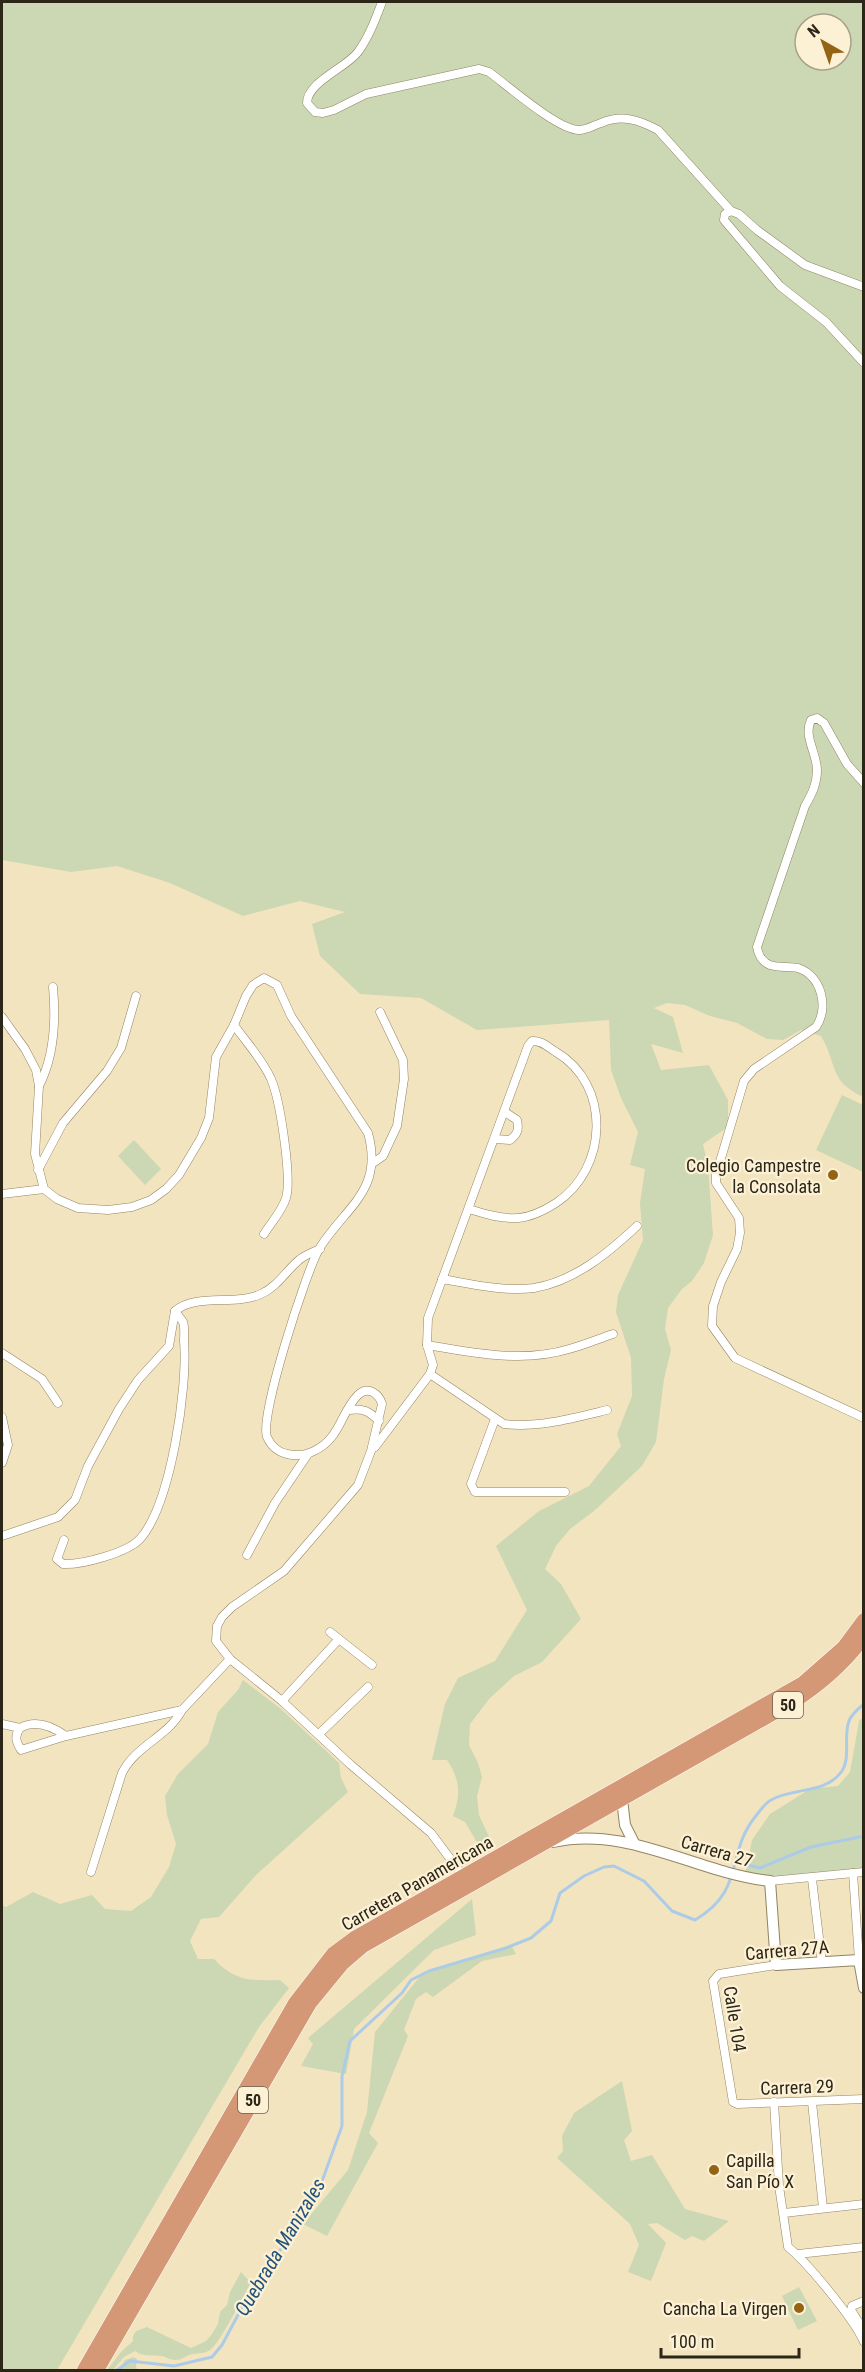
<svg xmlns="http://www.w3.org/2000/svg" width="865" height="2372" viewBox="0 0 865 2372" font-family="'Roboto Condensed',sans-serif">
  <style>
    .green { fill: #cbd8b3; fill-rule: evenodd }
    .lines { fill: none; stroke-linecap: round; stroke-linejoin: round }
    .stream { stroke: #accbe7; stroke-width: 3 }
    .minor-casing { stroke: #928463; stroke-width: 9 }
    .tertiary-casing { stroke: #928463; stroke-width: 12 }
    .trunk-casing { stroke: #fff; stroke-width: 15 }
    .minor { stroke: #fff; stroke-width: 8 }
    .tertiary { stroke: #fff; stroke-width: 10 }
    .trunk { stroke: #d49876; stroke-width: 14 }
    .poi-dot { fill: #946313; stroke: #fdf1d5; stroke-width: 2 }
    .labels { text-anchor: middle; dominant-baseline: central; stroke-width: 4.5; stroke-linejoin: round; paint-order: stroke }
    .shield { fill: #fdf1d5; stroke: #6a6351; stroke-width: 1.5 }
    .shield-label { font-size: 16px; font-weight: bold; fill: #2b2618 }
    .poi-label { font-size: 18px; fill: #2b2618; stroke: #fdf1d5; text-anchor: end }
    .street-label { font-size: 18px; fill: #2b2618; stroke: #fdf1d5 }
    .water-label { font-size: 20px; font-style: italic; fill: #245379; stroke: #fdf1d5 }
  </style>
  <rect width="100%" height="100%" fill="#f3e4c0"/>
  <g class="green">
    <path d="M2,2H863V1097C828,1080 838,1065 821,1036L801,1030L783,1040L767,1039L737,1023L710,1016L685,1005L667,1003L654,1008L673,1017L683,1053L651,1044L661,1070L709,1065L728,1100V1127L703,1144L708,1166L713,1235L704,1263L692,1281L682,1289L668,1308L665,1329L671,1350L664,1379L656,1442L642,1466L594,1511L570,1529L556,1546L545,1569L561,1584L581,1619L542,1662L514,1676L490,1698L470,1724L469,1745L478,1763L482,1777L477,1796L479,1815L490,1839L478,1844L465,1822L453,1816C461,1795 460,1779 447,1760H432L445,1704L458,1678L495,1661L527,1610L496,1546L539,1511L589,1486L621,1446L617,1434L632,1396L631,1358L616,1312L618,1295L643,1240L640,1203L645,1169L630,1165L638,1132L621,1098L611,1070L609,1020L477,1030L421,998L360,994L320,956L312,924L345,912L300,901L243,916L170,883L117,866L71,872L2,860ZM805,24H841V60H805Z"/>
    <path d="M842,1095L863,1105V1172L816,1150Z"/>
    <path d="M134,1140L161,1169L145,1185L118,1156Z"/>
    <path d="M243,1680L281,1709L339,1763L341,1778L348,1792L256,1875L219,1917L201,1919L190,1941L198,1959H214C234,1981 251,1981 280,1980L289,1988L259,2027L57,2370H2V1905L6,1907L33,1892L60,1904L92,1895L105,1909L131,1911L151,1897L169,1867L176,1844L167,1815L165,1796L178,1774L208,1744L218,1712L238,1690Z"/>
    <path d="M863,1717V1868L774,1877L745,1876L752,1840L770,1814L810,1789L838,1786L850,1772L859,1721Z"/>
    <path d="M472,1899L476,1935L434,1950L354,2029L346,2074L301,2066L313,2044L308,2038Z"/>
    <path d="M511,1945L516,1954L482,1961L433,1997L426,1992L416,1999L404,2030L408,2036L369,2133L378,2143L327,2236L303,2224L348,2170L367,2112L375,2032L422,1974Z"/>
    <path d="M622,2081L632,2131L624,2140L631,2161L652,2155L685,2209L729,2221L704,2241L692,2236L685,2240L657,2223L648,2224L666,2243L651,2281L628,2272L639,2245L630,2224L557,2158L563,2151L562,2136L574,2113Z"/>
    <path d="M241,2272L251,2283C242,2297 221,2342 210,2350C204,2354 199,2353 193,2354C186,2355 183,2360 175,2360C171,2360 166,2357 162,2356C152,2355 144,2357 135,2351L124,2357L113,2370H107L121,2352L133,2341V2336L136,2331L147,2327L191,2348L206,2341L212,2334L218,2324L220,2312L227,2305L230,2292Z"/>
    <path d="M799,2287L817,2321L798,2330L782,2296Z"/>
    <path d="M134,2357L137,2359L136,2367L138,2370H119L125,2360Z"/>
  </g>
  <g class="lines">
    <g class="stream">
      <path d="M736,1862L760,1868L811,1847L864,1836"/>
      <path d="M117,2370L130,2361L174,2366L212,2357L222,2345L247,2298L296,2227L321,2184L342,2126V2076L350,2041L402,1993L411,1980L429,1971L506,1948L531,1938L551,1921L560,1893L584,1876L604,1867L614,1866L644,1881L672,1911L695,1920C746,1890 725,1855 755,1817C759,1812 765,1803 771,1800C793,1787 825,1795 842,1771C851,1757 843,1736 849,1721C851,1715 859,1708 864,1704"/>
    </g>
    <g class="minor-casing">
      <g id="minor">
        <path d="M382,2C376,18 369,37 358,52C346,68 307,82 307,103L315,112L323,113L334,110L366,94L479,69L489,72C508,86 558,130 579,130C587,130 594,125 601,123C622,114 639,120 658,130L731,211"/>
        <path d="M864,287L805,265L757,230L739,214L731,211L725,214L724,220L780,286L826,322L864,363"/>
        <path d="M864,783L847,764L824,723L817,718L811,720C803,736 817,753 817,770C817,784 812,794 805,806L757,947C758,954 762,962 770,965C779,968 790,966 798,968C822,976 829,1008 816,1027L754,1069L744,1081L716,1175V1183L739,1218L740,1233L737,1249L721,1282L713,1306L712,1326L735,1358L864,1418"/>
        <path d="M2,1017L25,1049L36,1070L39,1086L35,1154L44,1189L57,1199L78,1208L108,1210L132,1207L151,1200L166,1189L179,1175L201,1138L209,1118L216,1057L234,1025L246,996L253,985L264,978L277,985L291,1016L368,1133C384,1191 345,1207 319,1249C306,1272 259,1417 267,1437C271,1446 278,1452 287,1454C296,1456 306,1455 314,1451C341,1438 340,1413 358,1395C368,1385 379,1394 382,1404L371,1451L358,1485L284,1571L232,1607L222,1617L217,1626L216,1641L230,1659L282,1701L351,1765L431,1833L463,1876"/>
        <path d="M234,1025C246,1042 263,1060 271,1079C280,1099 292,1178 286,1198C282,1211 271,1223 264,1234"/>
        <path d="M39,1086C54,1057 56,1020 53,987"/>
        <path d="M495,1139L510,1140C518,1134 519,1129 517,1120L505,1112"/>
        <path d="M373,1163L383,1156L397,1126L404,1079L403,1060L380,1012"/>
        <path d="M38,1170L63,1123L107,1071L121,1048L136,996"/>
        <path d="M2,1194L44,1189"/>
        <path d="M442,1279C471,1284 504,1292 534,1288C575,1281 608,1253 637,1226"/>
        <path d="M427,1345C473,1353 523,1363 569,1349C584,1345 598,1339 613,1334"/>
        <path d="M2,1353L42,1379L58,1403"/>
        <path d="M430,1374L504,1424C538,1428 574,1418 607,1410"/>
        <path d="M349,1410C363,1408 369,1411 379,1421"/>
        <path d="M2,1417L8,1445L2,1463"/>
        <path d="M495,1419L471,1484L475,1492H565"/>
        <path d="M375,1447L430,1374L433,1365L427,1345L428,1318L528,1046L532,1041C541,1040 548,1047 556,1052C612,1085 608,1169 556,1203C545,1210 532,1217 518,1218C501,1219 485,1214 469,1209"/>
        <path d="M2,1536L58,1517L75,1500L88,1466L119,1409L138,1380L169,1346L175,1311C196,1293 235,1306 261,1294C277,1287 286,1271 299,1260C305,1255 313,1252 320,1249"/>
        <path d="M64,1540L57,1559L63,1564C81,1565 127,1553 140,1539C171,1504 188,1387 184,1341C184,1335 185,1327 183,1322C181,1319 177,1314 175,1311"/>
        <path d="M247,1555L275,1503L308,1454"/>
        <path d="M330,1632L372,1665"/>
        <path d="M282,1701L339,1639"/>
        <path d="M2,1724L20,1728C14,1736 16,1742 21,1750L66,1736L182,1710L230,1659"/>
        <path d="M20,1728C36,1719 52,1726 66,1736"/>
        <path d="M319,1734L368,1687"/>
        <path d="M91,1872L122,1773C136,1745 168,1737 182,1710"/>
        <path d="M853,1873L859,1960H864"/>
        <path d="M812,1879L822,1963"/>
        <path d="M770,1881L864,1872"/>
        <path d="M776,1965L719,1974L713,1981L733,2102L737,2104L864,2099"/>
        <path d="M774,2102L779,2186L788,2247C807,2262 854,2319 864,2342"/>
        <path d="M812,2102L823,2208"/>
        <path d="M784,2213L864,2204"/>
        <path d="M798,2254L864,2247"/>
        <path d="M863,2329L851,2310L852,2306L864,2301"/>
      </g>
    </g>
    <g class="tertiary-casing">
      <g id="tertiary">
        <path d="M622,1799L625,1825L634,1843"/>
        <path d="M553,1842C629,1825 696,1873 770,1881L776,1965L859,1960L864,1988"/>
      </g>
    </g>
    <g class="trunk-casing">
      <g id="trunk">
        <path d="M84,2370L295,2003L333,1954L356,1937L803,1683L844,1647L864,1620"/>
        <path d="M97,2370L310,2003L342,1964L363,1946L793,1702C821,1684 844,1664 864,1637"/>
      </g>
    </g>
    <use href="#minor" class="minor"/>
    <use href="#tertiary" class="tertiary"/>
    <use href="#trunk" class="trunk"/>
  </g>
  <g class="poi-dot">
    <circle cx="833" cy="1175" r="6"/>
    <circle cx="714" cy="2170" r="6"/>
    <circle cx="799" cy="2308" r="6"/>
  </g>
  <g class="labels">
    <g class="shield">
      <rect x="773" y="1692" width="30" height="26" rx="4.5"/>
      <rect x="238" y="2087" width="30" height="26" rx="4.5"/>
    </g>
    <g class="shield-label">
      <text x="788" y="1705">50</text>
      <text x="253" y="2100">50</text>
    </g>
    <g class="poi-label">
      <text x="821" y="1165">Colegio Campestre<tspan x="821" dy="21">la Consolata</tspan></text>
      <text x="726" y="2160" text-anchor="start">Capilla<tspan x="726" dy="21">San Pío X</tspan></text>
      <text x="787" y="2308">Cancha La Virgen</text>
    </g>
    <g class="street-label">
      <text transform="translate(717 1851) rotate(16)">Carrera 27</text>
      <text transform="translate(417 1883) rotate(-30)">Carretera Panamericana</text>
      <text transform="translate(787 1950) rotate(-5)">Carrera 27A</text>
      <text transform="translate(735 2019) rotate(81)">Calle 104</text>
      <text transform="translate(797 2087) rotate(-2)">Carrera 29</text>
    </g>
    <g class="water-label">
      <text transform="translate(280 2247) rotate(-59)">Quebrada Manizales</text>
    </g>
  </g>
  <rect width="865" height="2372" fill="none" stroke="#2b2618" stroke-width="6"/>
  <g transform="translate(823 42) rotate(320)"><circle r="28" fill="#fdf1d5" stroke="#a9a089" stroke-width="1.5"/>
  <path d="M0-4.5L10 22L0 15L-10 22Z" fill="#946313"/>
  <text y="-9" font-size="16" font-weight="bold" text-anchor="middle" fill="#2b2618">N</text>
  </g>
  <path d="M661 2348v9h138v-9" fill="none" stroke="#2b2618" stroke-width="3"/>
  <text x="670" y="2348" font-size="18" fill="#2b2618" stroke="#fdf1d5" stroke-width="4.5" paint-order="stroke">100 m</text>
</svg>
